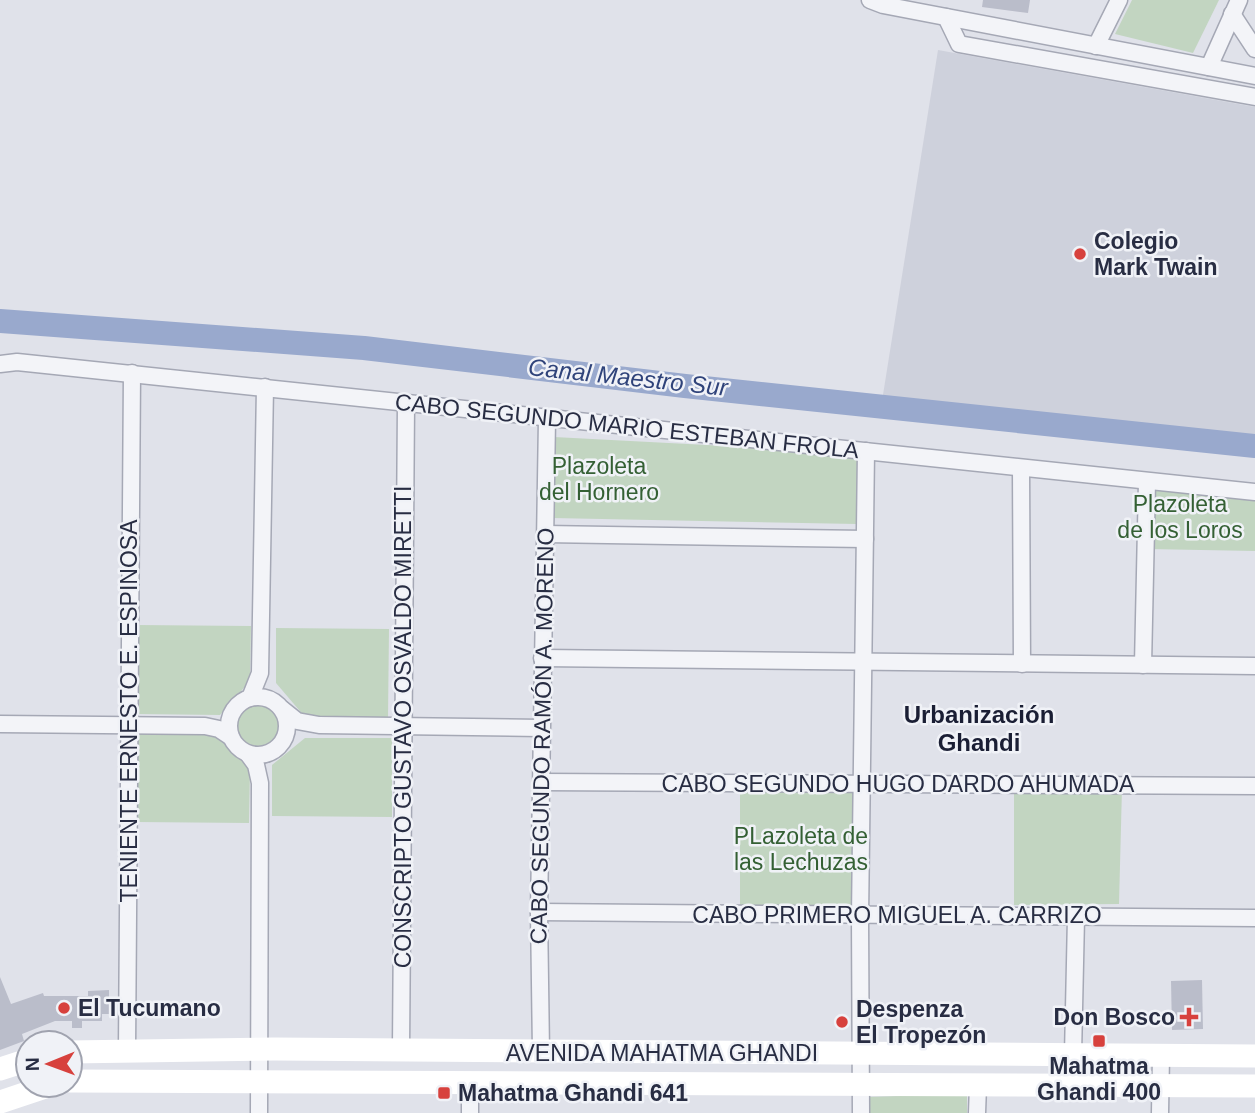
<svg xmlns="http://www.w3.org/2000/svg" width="1255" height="1113" viewBox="0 0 1255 1113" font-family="Arial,sans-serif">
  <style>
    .built { fill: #ced1dc }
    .green { fill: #c2d5c1 }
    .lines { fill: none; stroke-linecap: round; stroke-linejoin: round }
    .river { stroke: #99a9cd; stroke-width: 24 }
    .building { fill: #babdca }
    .street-casing { stroke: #a5a8b5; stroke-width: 19 }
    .street { stroke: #f3f4f8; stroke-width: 16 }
    .secondary { stroke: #fff; stroke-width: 23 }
    .poi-dot { fill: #d7413d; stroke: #f0f2f7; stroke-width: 2.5 }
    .labels { text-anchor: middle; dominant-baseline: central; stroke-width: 5; stroke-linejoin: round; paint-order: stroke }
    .poi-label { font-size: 23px; font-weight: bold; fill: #282d43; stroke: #f0f2f7; text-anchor: start }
    .street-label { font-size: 23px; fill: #282d43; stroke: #f0f2f7 }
    .park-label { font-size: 23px; fill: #346034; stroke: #f0f2f7 }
    .water-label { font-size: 24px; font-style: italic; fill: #2f437a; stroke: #f0f2f7 }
    .neighbourhood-label { font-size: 24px; font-weight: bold; fill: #1a1e34; stroke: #f0f2f7 }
  </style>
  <rect width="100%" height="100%" fill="#e0e2ea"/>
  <path class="built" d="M938,50L1255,107V441L882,401Z"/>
  <g class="green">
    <path d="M1132,0H1219L1193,53L1115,34Z"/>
    <path d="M554,437L859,453L857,524L552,518Z"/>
    <path d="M1147,482L1255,492V551L1147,549Z"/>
    <path d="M137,625L251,626L250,681L220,715L136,714Z"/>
    <path d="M276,628L389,629L388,718L305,717L276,683Z"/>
    <circle cx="258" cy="726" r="28"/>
    <path d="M137,734H221L250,769L249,823L136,822Z"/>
    <path d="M305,738H392V817L272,816V765Z"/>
    <path d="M740,784H863L860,917L740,915Z"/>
    <path d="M1014,787L1122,788L1119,904L1014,905Z"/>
    <path d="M967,1094V1113H868L867,1097Z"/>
  </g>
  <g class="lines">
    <path class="river" d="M0,321L364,348L685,386L1255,446"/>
  </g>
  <g class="building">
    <path d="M983,0H1030L1028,13L982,7Z"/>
    <path d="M0,977L11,1004L43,993L44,996H88V991L109,990V1014H102V1021H82V1028H72V1021H55L22,1034L24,1041L0,1050Z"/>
    <path d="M1202,980L1203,1029L1172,1030L1171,981Z"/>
  </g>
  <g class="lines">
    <g class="street-casing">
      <g id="street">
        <path d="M870,0L883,5L1255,76"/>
        <path d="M1232,14L1255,49"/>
        <path d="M946,17L959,44L1255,97"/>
        <path d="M1096,46L1119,0"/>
        <path d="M1209,67L1239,0"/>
        <path d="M0,364L17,362L1255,492"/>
        <path d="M1021,468L1022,664"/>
        <path d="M545,534L865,539"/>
        <path d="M542,658L1255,666"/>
        <path d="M1143,665L1147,482"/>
        <circle cx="258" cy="726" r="29"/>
        <path d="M250,698L260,673L265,387"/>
        <path d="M282,709L297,721L319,725L541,728"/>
        <path d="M0,724L205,726L219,729L231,737"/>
        <path d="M248,754L256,765L260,783L259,1113"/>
        <path d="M541,782L1255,786"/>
        <path d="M539,912L1255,918"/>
        <path d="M401,1049L406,404"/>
        <path d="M127,1050L132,373"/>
        <path d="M541,1052L539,912L547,419"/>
        <path d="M1073,1055L1076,917"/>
        <path d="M470,1084V1113"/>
        <path d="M861,1113L860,917L866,451"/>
        <path d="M977,1113L978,1086"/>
        <path d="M1160,1113L1161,1055"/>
      </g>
    </g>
    <use href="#street" class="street"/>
    <g class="secondary">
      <path d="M70,1052L274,1049L1255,1056"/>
      <path d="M0,1069L28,1060"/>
      <path d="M70,1081L1255,1086"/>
      <path d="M0,1102L51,1085"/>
    </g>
  </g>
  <g class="poi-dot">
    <circle cx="1080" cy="254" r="7"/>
    <circle cx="64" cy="1008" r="7"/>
    <path d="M1185.5 1006.5h7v7h7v7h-7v7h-7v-7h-7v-7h7z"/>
    <circle cx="842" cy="1022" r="7"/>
    <rect x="1092" y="1034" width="14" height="14" rx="3.5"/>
    <rect x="437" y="1086" width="14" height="14" rx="3.5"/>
  </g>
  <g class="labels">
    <g class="poi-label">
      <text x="1094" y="241">Colegio<tspan x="1094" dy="26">Mark Twain</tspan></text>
      <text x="78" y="1008">El Tucumano</text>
      <text x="856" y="1009">Despenza<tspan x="856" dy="26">El Tropezón</tspan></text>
      <text x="1175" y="1017" text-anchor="end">Don Bosco</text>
      <text x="1099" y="1066" text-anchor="middle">Mahatma<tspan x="1099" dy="26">Ghandi 400</tspan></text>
      <text x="458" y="1093">Mahatma Ghandi 641</text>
    </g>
    <g class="street-label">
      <text transform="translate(627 426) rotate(6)">CABO SEGUNDO MARIO ESTEBAN FROLA</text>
      <text transform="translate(129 711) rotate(-90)">TENIENTE ERNESTO E. ESPINOSA</text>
      <text transform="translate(403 727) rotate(-90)">CONSCRIPTO GUSTAVO OSVALDO MIRETTI</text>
      <text transform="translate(542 736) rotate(-89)">CABO SEGUNDO RAMÓN A. MORENO</text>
      <text x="898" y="784">CABO SEGUNDO HUGO DARDO AHUMADA</text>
      <text x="897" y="915">CABO PRIMERO MIGUEL A. CARRIZO</text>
      <text x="662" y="1053">AVENIDA MAHATMA GHANDI</text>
    </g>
    <g class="park-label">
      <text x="599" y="466">Plazoleta<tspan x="599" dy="26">del Hornero</tspan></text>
      <text x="1180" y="504">Plazoleta<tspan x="1180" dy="26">de los Loros</tspan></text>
      <text x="801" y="836">PLazoleta de<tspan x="801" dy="26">las Lechuzas</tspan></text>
    </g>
    <g class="water-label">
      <text transform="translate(628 377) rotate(6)">Canal Maestro Sur</text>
    </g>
    <g class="neighbourhood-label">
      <text x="979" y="714">Urbanización<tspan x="979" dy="28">Ghandi</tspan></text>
    </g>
  </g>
  <g transform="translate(49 1064) rotate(269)"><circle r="33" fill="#f0f2f7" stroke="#a0a3af" stroke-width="2"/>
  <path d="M0-5L12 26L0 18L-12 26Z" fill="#d7413d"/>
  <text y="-10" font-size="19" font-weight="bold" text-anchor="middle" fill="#282d43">N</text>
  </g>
</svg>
